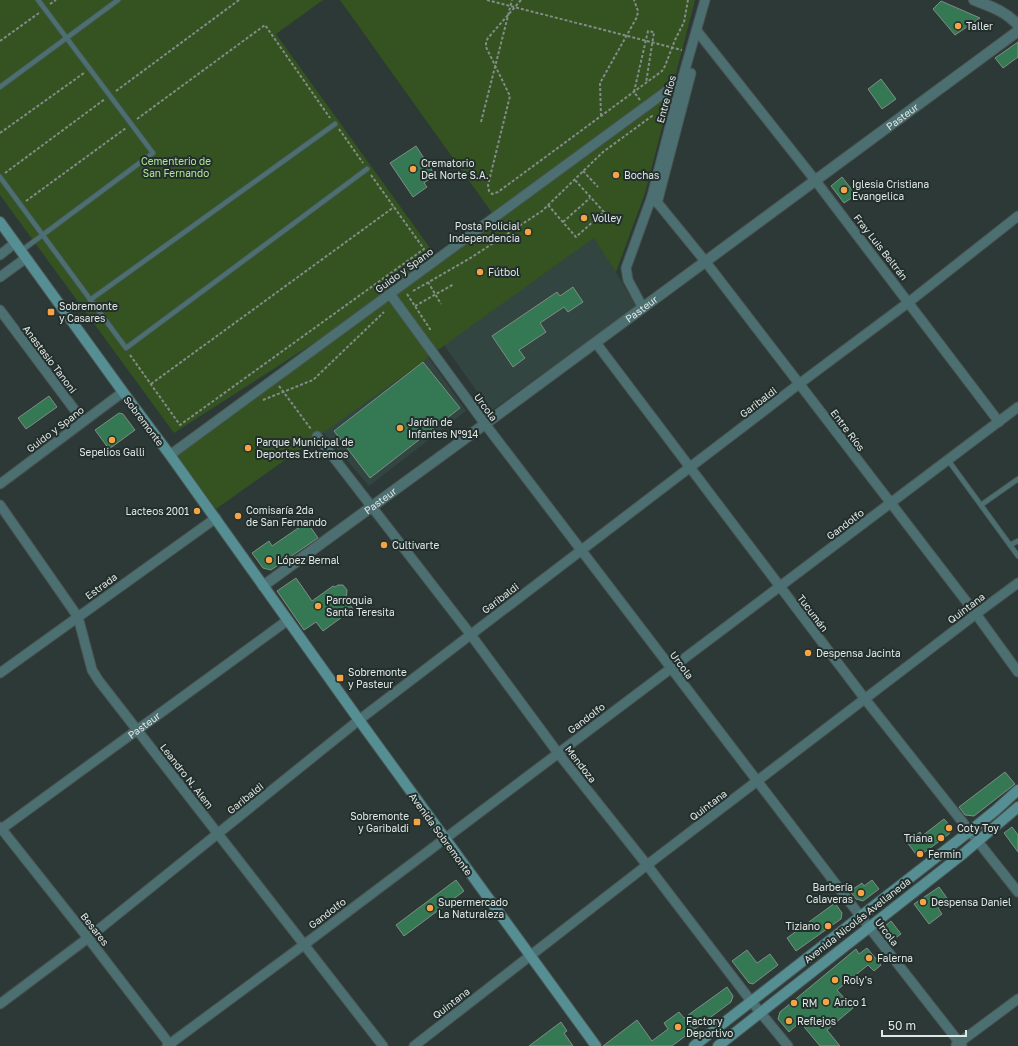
<svg xmlns="http://www.w3.org/2000/svg" width="1018" height="1046" viewBox="0 0 1018 1046" font-family="'Golos Text',sans-serif">
  <style>
    .built { fill: #324541 }
    .green { fill: #345320 }
    .building { fill: #357954; stroke: #818c85 }
    .lines { fill: none; stroke-linecap: round; stroke-linejoin: round }
    .service-casing { stroke: #4a5552; stroke-width: 6 }
    .minor-casing { stroke: #4a5552; stroke-width: 11 }
    .tertiary-casing { stroke: #4a5552; stroke-width: 12 }
    .secondary-casing { stroke: #4a5552; stroke-width: 12 }
    .path { stroke: #838c8a; stroke-width: 2; stroke-dasharray: 3 2; stroke-linecap: butt }
    .service { stroke: #4c6f72; stroke-width: 4.5 }
    .minor { stroke: #4c6f72; stroke-width: 9 }
    .tertiary { stroke: #4c6f72; stroke-width: 10 }
    .secondary { stroke: #558f94; stroke-width: 10 }
    .poi-dot { fill: #f4a444; stroke: #232f2c; stroke-width: 1.5 }
    .labels { text-anchor: middle; dominant-baseline: central; stroke-width: 4; stroke-linejoin: round; paint-order: stroke }
    .poi-label { font-size: 10px; fill: #e0e7e5; stroke: #232f2c; text-anchor: start }
    .street-label { font-size: 10px; fill: #e0e7e5; stroke: #232f2c }
    .park-label { font-size: 10px; fill: #b1e594; stroke: #232f2c }
  </style>
  <rect width="100%" height="100%" fill="#2d3936"/>
  <g class="built">
    <path d="M595,237L636,306L491,411L444,345Z"/>
    <path d="M428,357L466,411L369,486L323,432L423,362Z"/>
  </g>
  <path class="green" d="M0,0H323L276,34L438,259L495,217L340,0H695L645,193L616,272L594,238L428,357L423,362L216,509L174,452L382,299L174,433L0,195Z"/>
  <g class="building">
    <path d="M941,1L980,18L955,35L933,9Z"/>
    <path d="M1018,42V57L1003,68L995,58Z"/>
    <path d="M881,79L896,99L882,109L868,89Z"/>
    <path d="M416,146L435,175L424,183L427,187L413,197L390,163Z"/>
    <path d="M842,177L856,195L844,203L831,186Z"/>
    <path d="M573,287L583,302L568,312L564,307L540,323L546,332L519,350L525,358L513,367L492,336L557,292L560,296Z"/>
    <path d="M423,362L460,408L370,478L334,431Z"/>
    <path d="M49,396L57,407L26,429L18,418Z"/>
    <path d="M119,413L123,414L135,430L109,449L95,430Z"/>
    <path d="M307,522L318,538L271,570L263,568L252,553L269,541L272,546Z"/>
    <path d="M296,578L312,601L333,586L335,587L338,585H343L347,590L346,600L353,609L323,631L316,622L304,630L277,591Z"/>
    <path d="M1005,772L1015,784L974,816L965,815L959,807Z"/>
    <path d="M944,819L952,828L949,834L918,857L907,842L920,832L922,836Z"/>
    <path d="M1012,827L1018,835V852L1004,833Z"/>
    <path d="M456,880L464,891L404,936L396,925Z"/>
    <path d="M872,880L879,889L863,901L856,899L850,891L862,883L864,886Z"/>
    <path d="M939,887L949,901L938,908L942,914L929,924L914,904Z"/>
    <path d="M835,903L842,913L841,919L796,951L787,938Z"/>
    <path d="M891,921L901,934L891,941L883,932L884,927Z"/>
    <path d="M867,948L881,965L874,971L868,965L837,990L853,1008L827,1030L840,1046H820L800,1022L789,1032L778,1019L780,1012L856,949L859,954Z"/>
    <path d="M747,950L757,963L770,954L778,965L753,984L749,983L732,961Z"/>
    <path d="M727,987L733,996L731,1002L672,1046H603L637,1020L652,1041L668,1029L664,1023L679,1012L684,1018Z"/>
    <path d="M561,1022L567,1031L564,1033L573,1046H529Z"/>
  </g>
  <g class="lines">
    <g class="service-casing">
      <g id="service">
        <path d="M0,87L118,0"/>
        <path d="M0,177L126,348L367,169"/>
        <path d="M21,251L153,153L38,0"/>
        <path d="M90,300L335,124"/>
        <path d="M948,460L1018,556"/>
        <path d="M981,505L1018,479"/>
        <path d="M1010,545L1018,541"/>
      </g>
    </g>
    <g class="minor-casing">
      <g id="minor">
        <path d="M697,31L815,180L999,422"/>
        <path d="M652,196L705,261L976,614L1018,672"/>
        <path d="M657,203L691,73"/>
        <path d="M0,255L15,243"/>
        <path d="M0,277L26,258"/>
        <path d="M390,294L485,424L861,917L962,1046"/>
        <path d="M643,308L628,280L626,268L652,196L682,80L705,0"/>
        <path d="M0,310L83,421"/>
        <path d="M596,343L865,699L1018,892"/>
        <path d="M317,436L471,635L558,753L647,865L751,1001L788,1046"/>
        <path d="M170,455L690,74"/>
        <path d="M0,484L123,392"/>
        <path d="M0,505L78,617L92,670L99,681L383,1046"/>
        <path d="M0,673L216,518"/>
        <path d="M0,827L88,938L171,1046"/>
        <path id="s1" d="M0,830L288,620"/>
        <path d="M0,1004L88,938L359,720L799,384L909,302L1018,216"/>
        <path d="M956,1045L1018,999"/>
        <path d="M167,1046L305,944L1018,407"/>
        <path d="M414,1046L647,865L976,614L1018,583"/>
      </g>
    </g>
    <g class="tertiary-casing">
      <g id="tertiary">
        <path d="M974,0C992,7 1005,11 1018,25"/>
        <path id="s2" d="M263,586L485,424L1018,31"/>
      </g>
    </g>
    <g class="secondary-casing">
      <g id="secondary">
        <path d="M0,222L123,392L170,455L359,720L596,1046"/>
        <path d="M694,1046L970,831L996,810L1018,790"/>
        <path d="M718,1046L964,853L1018,807"/>
      </g>
    </g>
    <g class="path">
      <path d="M487,0L682,50"/>
      <path d="M521,0L488,38L486,42V47L510,96L488,185L489,191L492,194L498,192L662,71L665,66L675,40L684,22L688,0"/>
      <path d="M50,4L56,0"/>
      <path d="M0,41L39,13"/>
      <path d="M116,91L239,0"/>
      <path d="M640,100L634,92L648,31L654,32L646,83"/>
      <path d="M601,116L600,83L637,17L638,11L634,0"/>
      <path d="M137,119L265,25L330,118"/>
      <path d="M481,122L512,0"/>
      <path d="M339,129L363,163"/>
      <path d="M0,133L84,73"/>
      <path d="M583,171L598,187"/>
      <path d="M5,173L105,99"/>
      <path d="M26,201L126,128"/>
      <path d="M548,205L576,237L604,212L574,179"/>
      <path d="M563,222L590,198"/>
      <path d="M428,282L441,304"/>
      <path d="M413,291L472,257L542,211L603,152L652,116L651,115"/>
      <path d="M407,294L430,329V332"/>
      <path d="M415,306L454,284"/>
      <path d="M130,355L180,425L424,249L371,175"/>
      <path d="M151,384L394,207"/>
      <path d="M279,386L311,429"/>
      <path d="M263,400L313,380L384,312"/>
    </g>
    <use href="#service" class="service"/>
    <use href="#minor" class="minor"/>
    <use href="#tertiary" class="tertiary"/>
    <use href="#secondary" class="secondary"/>
  </g>
  <g class="poi-dot">
    <circle cx="958" cy="26" r="4"/>
    <circle cx="413" cy="169" r="4"/>
    <circle cx="616" cy="175" r="4"/>
    <circle cx="844" cy="190" r="4"/>
    <circle cx="584" cy="218" r="4"/>
    <circle cx="528" cy="232" r="4"/>
    <circle cx="480" cy="272" r="4"/>
    <rect x="47" y="308" width="8" height="8" rx="2"/>
    <circle cx="400" cy="428" r="4"/>
    <circle cx="112" cy="440" r="4"/>
    <circle cx="248" cy="448" r="4"/>
    <circle cx="197" cy="511" r="4"/>
    <circle cx="238" cy="516" r="4"/>
    <circle cx="384" cy="545" r="4"/>
    <circle cx="269" cy="560" r="4"/>
    <circle cx="318" cy="606" r="4"/>
    <circle cx="808" cy="653" r="4"/>
    <rect x="336" y="674" width="8" height="8" rx="2"/>
    <rect x="413" y="818" width="8" height="8" rx="2"/>
    <circle cx="949" cy="828" r="4"/>
    <circle cx="941" cy="838" r="4"/>
    <circle cx="920" cy="854" r="4"/>
    <circle cx="861" cy="893" r="4"/>
    <circle cx="923" cy="902" r="4"/>
    <circle cx="430" cy="908" r="4"/>
    <circle cx="828" cy="926" r="4"/>
    <circle cx="869" cy="958" r="4"/>
    <circle cx="835" cy="980" r="4"/>
    <circle cx="826" cy="1002" r="4"/>
    <circle cx="794" cy="1003" r="4"/>
    <circle cx="789" cy="1021" r="4"/>
    <circle cx="678" cy="1027" r="4"/>
  </g>
  <g class="labels">
    <g class="poi-label">
      <text x="966" y="26">Taller</text>
      <text x="421" y="163">Crematorio<tspan x="421" dy="12">Del Norte S.A.</tspan></text>
      <text x="624" y="175">Bochas</text>
      <text x="852" y="184">Iglesia Cristiana<tspan x="852" dy="12">Evangelica</tspan></text>
      <text x="592" y="218">Volley</text>
      <text x="520" y="226" text-anchor="end">Posta Policial<tspan x="520" dy="12">Independencia</tspan></text>
      <text x="488" y="272">Fútbol</text>
      <text x="59" y="306">Sobremonte<tspan x="59" dy="12">y Casares</tspan></text>
      <text x="408" y="422">Jardín de<tspan x="408" dy="12">Infantes Nº914</tspan></text>
      <text x="256" y="442">Parque Municipal de<tspan x="256" dy="12">Deportes Extremos</tspan></text>
      <text x="112" y="452" text-anchor="middle">Sepelios Galli</text>
      <text x="246" y="510">Comisaría 2da<tspan x="246" dy="12">de San Fernando</tspan></text>
      <text x="189" y="511" text-anchor="end">Lacteos 2001</text>
      <text x="392" y="545">Cultivarte</text>
      <text x="277" y="560">López Bernal</text>
      <text x="326" y="600">Parroquia<tspan x="326" dy="12">Santa Teresita</tspan></text>
      <text x="816" y="653">Despensa Jacinta</text>
      <text x="348" y="672">Sobremonte<tspan x="348" dy="12">y Pasteur</tspan></text>
      <text x="409" y="816" text-anchor="end">Sobremonte<tspan x="409" dy="12">y Garibaldi</tspan></text>
      <text x="957" y="828">Coty Toy</text>
      <text x="933" y="838" text-anchor="end">Triana</text>
      <text x="928" y="854">Fermin</text>
      <text x="853" y="887" text-anchor="end">Barbería<tspan x="853" dy="12">Calaveras</tspan></text>
      <text x="438" y="902">Supermercado<tspan x="438" dy="12">La Naturaleza</tspan></text>
      <text x="931" y="902">Despensa Daniel</text>
      <text x="820" y="926" text-anchor="end">Tiziano</text>
      <text x="877" y="958">Falerna</text>
      <text x="843" y="980">Roly's</text>
      <text x="834" y="1002">Arico 1</text>
      <text x="802" y="1003">RM</text>
      <text x="686" y="1021">Factory<tspan x="686" dy="12">Deportivo</tspan></text>
      <text x="797" y="1021">Reflejos</text>
    </g>
    <g class="street-label">
      <text transform="translate(666 99) rotate(-75)">Entre Ríos</text>
      <text stroke="none"><textPath href="#s2" startOffset="793">Pasteur</textPath></text>
      <text transform="translate(881 247) rotate(52)">Fray Luis Beltrán</text>
      <text transform="translate(404 270) rotate(-36)">Guido y Spano</text>
      <text stroke="none"><textPath href="#s2" startOffset="469">Pasteur</textPath></text>
      <text transform="translate(50 359) rotate(53)">Anastasio Tanoni</text>
      <text transform="translate(758 402) rotate(-37)">Garibaldi</text>
      <text transform="translate(486 407) rotate(54)">Urcola</text>
      <text transform="translate(144 421) rotate(53)">Sobremonte</text>
      <text transform="translate(55 429) rotate(-37)">Guido y Spano</text>
      <text transform="translate(848 430) rotate(53)">Entre Ríos</text>
      <text stroke="none"><textPath href="#s2" startOffset="145">Pasteur</textPath></text>
      <text transform="translate(845 524) rotate(-37)">Gandolfo</text>
      <text transform="translate(101 586) rotate(-36)">Estrada</text>
      <text transform="translate(500 598) rotate(-37)">Garibaldi</text>
      <text transform="translate(966 608) rotate(-37)">Quintana</text>
      <text transform="translate(813 613) rotate(53)">Tucumán</text>
      <text transform="translate(682 665) rotate(53)">Urcola</text>
      <text transform="translate(586 718) rotate(-37)">Gandolfo</text>
      <text stroke="none"><textPath href="#s1" startOffset="178">Pasteur</textPath></text>
      <text transform="translate(581 764) rotate(52)">Mendoza</text>
      <text transform="translate(187 776) rotate(52)">Leandro N. Alem</text>
      <text transform="translate(245 798) rotate(-39)">Garibaldi</text>
      <text transform="translate(708 805) rotate(-37)">Quintana</text>
      <text transform="translate(441 834) rotate(54)">Avenida Sobremonte</text>
      <text transform="translate(327 913) rotate(-37)">Gandolfo</text>
      <text transform="translate(857 920) rotate(-38)">Avenida Nicolás Avellaneda</text>
      <text transform="translate(95 929) rotate(52)">Besares</text>
      <text transform="translate(887 932) rotate(52)">Urcola</text>
      <text transform="translate(451 1003) rotate(-38)">Quintana</text>
    </g>
    <g class="park-label">
      <text x="176" y="161">Cementerio de<tspan x="176" dy="12">San Fernando</tspan></text>
    </g>
  </g>
  <path d="M882 1030v6h84v-6" fill="none" stroke="#e0e7e5" stroke-width="2"/>
  <text x="888" y="1030" font-size="12" fill="#e0e7e5" stroke="#232f2c" stroke-width="3" paint-order="stroke">50 m</text>
</svg>
